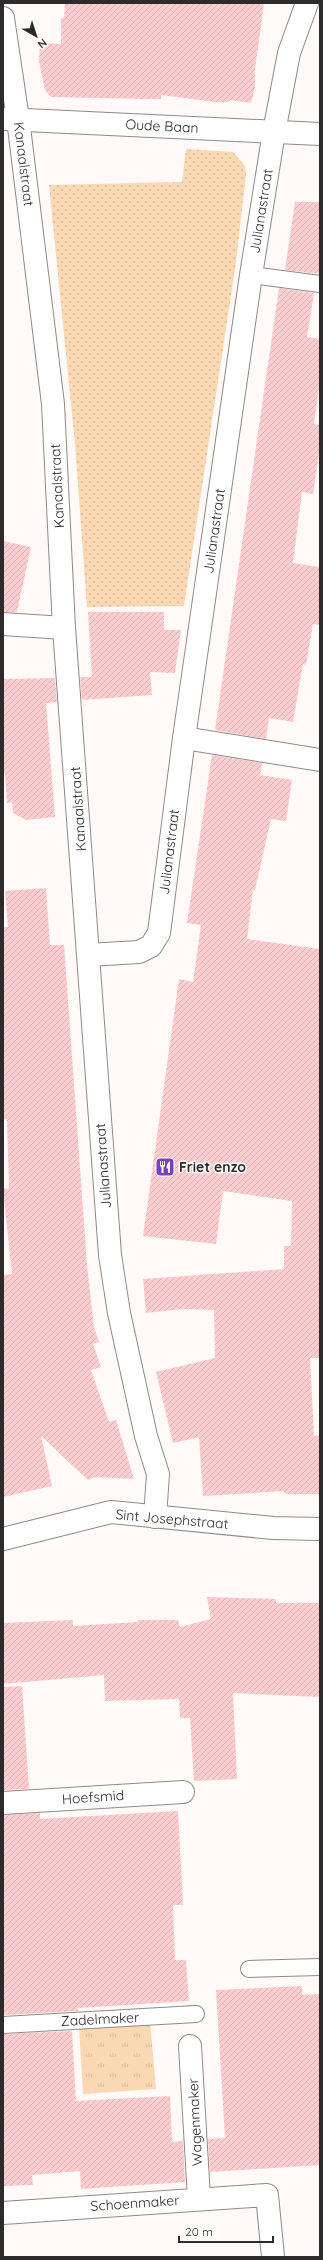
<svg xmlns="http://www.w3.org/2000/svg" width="323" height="2260" viewBox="0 0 323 2260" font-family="Quicksand,sans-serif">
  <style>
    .grass { fill: url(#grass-dots) }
    .park { fill: url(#park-tufts) }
    .building { fill: url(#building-hatch) }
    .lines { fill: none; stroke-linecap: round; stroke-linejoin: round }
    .service-casing { stroke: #8f8a89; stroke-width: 18 }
    .minor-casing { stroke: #8f8a89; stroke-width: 24 }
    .service { stroke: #fff; stroke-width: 16 }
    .minor { stroke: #fff; stroke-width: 22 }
    .labels { text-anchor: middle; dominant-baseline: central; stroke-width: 3; stroke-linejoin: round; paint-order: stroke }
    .street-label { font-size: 14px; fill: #2d2b2b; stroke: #fff }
    .poi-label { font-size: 14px; font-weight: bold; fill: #2d2b2b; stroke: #fff; text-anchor: start }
  </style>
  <defs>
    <pattern id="grass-dots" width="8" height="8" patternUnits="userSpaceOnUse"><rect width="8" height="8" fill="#fad8b3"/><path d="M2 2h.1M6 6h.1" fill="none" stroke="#d7ba9a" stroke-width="1.8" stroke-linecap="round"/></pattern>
    <pattern id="park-tufts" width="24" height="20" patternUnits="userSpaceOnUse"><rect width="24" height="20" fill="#fad8b3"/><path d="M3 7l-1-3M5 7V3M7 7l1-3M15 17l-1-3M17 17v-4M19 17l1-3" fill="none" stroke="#d7ba9a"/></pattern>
    <pattern id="building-hatch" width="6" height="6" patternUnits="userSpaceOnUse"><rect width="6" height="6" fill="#fecdd0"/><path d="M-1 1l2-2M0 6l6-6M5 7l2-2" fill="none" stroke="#dab0b3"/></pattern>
  </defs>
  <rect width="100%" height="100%" fill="#fff9f8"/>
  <path class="grass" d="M186,149L233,152L245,166L246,174L236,262L184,606L87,607L75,444L49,185L182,182Z"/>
  <path class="park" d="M150,2022L156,2089L83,2094L79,2026Z"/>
  <g class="building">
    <path d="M65,3H264L255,69V87L251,103L230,100L228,102H215L161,95V99H146L51,97L45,90L39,61L40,43L61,44V18H64Z"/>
    <path d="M295,202H320V274L285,270Z"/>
    <path d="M279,288L314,293L307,337L320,339V380L314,424L320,425V446L313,494L302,492L293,563L320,567V625L313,624L306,665L303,664L293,722L269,718L266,739L215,730Z"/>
    <path d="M3,541L31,547L17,612H3Z"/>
    <path d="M88,612H164V630H181L175,673L150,672L152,695L82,700L80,677H92Z"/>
    <path d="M55,678L57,702L46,703L55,817L26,820L13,813L12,802L7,803L5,773H3V679Z"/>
    <path d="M212,755L262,763L260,775L292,780L286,821L271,819L255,890H253L247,939L320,949V1358H310L314,1436L320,1435V1494H286L283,1491L203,1496L199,1437L173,1443L156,1372L215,1358L214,1310L182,1309L146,1313L143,1279L284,1269V1246H291L292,1201L223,1191L216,1244L143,1236L179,979L193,982L201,925L187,923Z"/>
    <path d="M46,888L50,945H64L87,1265L94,1327L99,1342L93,1344L101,1367L91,1370L109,1422L116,1420L134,1479L95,1477L88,1480L41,1436L52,1486L3,1497V1275L12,1274L3,1189L9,1188L7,1119H3V927H8L5,891Z"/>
    <path d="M207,1597L276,1599V1603H320V1697L233,1693L237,1779L194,1781L190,1718H180L179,1699L105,1701L104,1675L3,1684V1623L73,1620V1626L138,1622V1620H178L180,1627L211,1619Z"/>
    <path d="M22,1686L29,1789L3,1790V1687Z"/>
    <path d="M178,1811L183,1905H173L175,1960H186L189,2001L78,2008V2011L3,2015V1815L40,1813V1819Z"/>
    <path d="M302,1986V1995L320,1994V2165L210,2172L208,2139L225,2138L216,1990Z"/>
    <path d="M72,2031L76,2101L170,2096L172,2142L183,2141L185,2182L81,2189L80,2171L32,2175L33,2185L3,2186V2034Z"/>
  </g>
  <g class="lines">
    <g class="service-casing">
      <g id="service">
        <path d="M251,275L320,284"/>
        <path d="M249,1969L320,1967"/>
        <path d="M3,2025L196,2014"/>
      </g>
    </g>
    <g class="minor-casing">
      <g id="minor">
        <path d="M3,18L18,119L53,404L64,628L110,1255L119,1313L146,1436L158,1474L155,1517"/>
        <path d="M4,119L320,134"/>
        <path d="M3,624L64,628"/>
        <path d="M184,738L320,760"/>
        <path d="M88,955L139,952L151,946L159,933L184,738L251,275L274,132L289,53L307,3"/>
        <path d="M3,1539L111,1512L273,1528L320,1529"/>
        <path d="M3,1803L183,1792"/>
        <path d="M190,2046L199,2198"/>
        <path d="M3,2213L267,2195L273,2257"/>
      </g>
    </g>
    <use href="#service" class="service"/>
    <use href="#minor" class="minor"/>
  </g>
  <defs>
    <g id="restaurant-square" transform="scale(1)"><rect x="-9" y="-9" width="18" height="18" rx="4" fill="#7742b9" stroke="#fff"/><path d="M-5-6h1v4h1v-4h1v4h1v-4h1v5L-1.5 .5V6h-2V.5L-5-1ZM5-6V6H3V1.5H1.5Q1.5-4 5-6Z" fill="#fff"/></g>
  </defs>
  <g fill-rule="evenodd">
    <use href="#restaurant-square" x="165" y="1167"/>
  </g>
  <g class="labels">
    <g class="street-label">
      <text transform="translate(162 126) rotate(3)">Oude Baan</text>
      <text transform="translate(24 164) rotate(83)">Kanaalstraat</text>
      <text transform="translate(261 211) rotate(-81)">Julianastraat</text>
      <text transform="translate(57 486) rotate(-93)">Kanaalstraat</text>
      <text transform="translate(214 531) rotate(-82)">Julianastraat</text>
      <text transform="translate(78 809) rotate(-94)">Kanaalstraat</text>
      <text transform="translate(169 852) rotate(-83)">Julianastraat</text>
      <text transform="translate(103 1166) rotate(-94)">Julianastraat</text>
      <text transform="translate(172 1519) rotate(5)">Sint Josephstraat</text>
      <text transform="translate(93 1797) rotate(-4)">Hoefsmid</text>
      <text transform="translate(100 2019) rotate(-3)">Zadelmaker</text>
      <text transform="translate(195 2122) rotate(-93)">Wagenmaker</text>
      <text transform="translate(135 2203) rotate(-4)">Schoenmaker</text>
    </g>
    <g class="poi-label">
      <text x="179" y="1167">Friet enzo</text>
    </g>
  </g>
  <rect width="323" height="2260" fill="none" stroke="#2d2b2b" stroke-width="8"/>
  <g transform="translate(36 36) rotate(141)" stroke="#ffffff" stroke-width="3" paint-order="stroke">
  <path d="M0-3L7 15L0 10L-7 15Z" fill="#2d2b2b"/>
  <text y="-6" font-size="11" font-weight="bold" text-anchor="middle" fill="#2d2b2b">N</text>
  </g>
  <path d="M179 2236v6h94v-6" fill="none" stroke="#2d2b2b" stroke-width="2"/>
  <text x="185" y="2236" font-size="12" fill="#2d2b2b" stroke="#ffffff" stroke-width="3" paint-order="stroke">20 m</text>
</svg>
